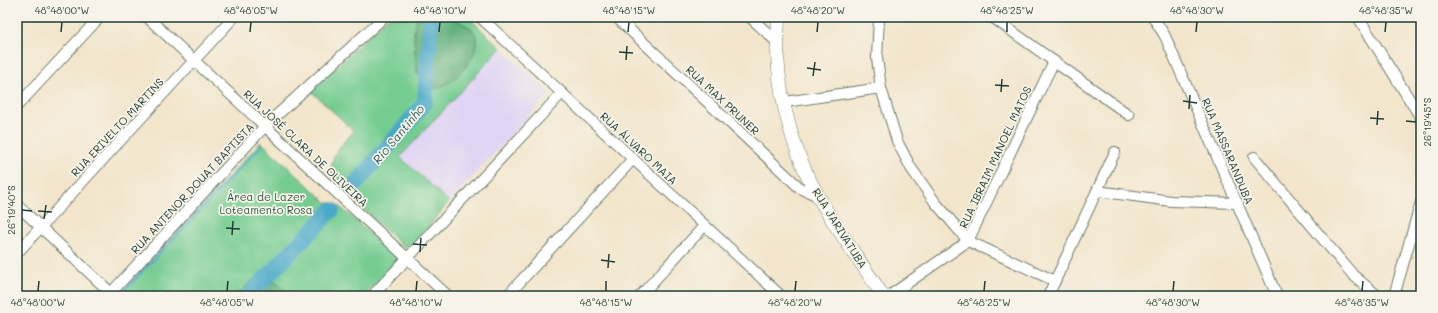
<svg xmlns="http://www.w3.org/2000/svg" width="1438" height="313" viewBox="0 0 1438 313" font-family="Mali,sans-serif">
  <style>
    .built { fill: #e0d4f4 }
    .green { fill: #75cc91; stroke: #4a8462 }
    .forest { fill: #60b07b; stroke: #407658 }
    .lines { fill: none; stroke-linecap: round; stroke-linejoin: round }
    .stream { stroke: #4aa9c9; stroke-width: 2.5 }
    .river { stroke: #4aa9c9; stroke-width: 16 }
    .minor-casing { stroke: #697869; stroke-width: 12 }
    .major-casing { stroke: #697869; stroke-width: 14 }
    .minor { stroke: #fff; stroke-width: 10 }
    .major { stroke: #fff; stroke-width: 13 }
    .ticks { fill: none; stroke: #1f3d34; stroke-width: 1.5 }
    .labels { text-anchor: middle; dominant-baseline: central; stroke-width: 3.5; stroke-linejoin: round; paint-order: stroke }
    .street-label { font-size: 11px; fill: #1f3d34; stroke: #f7f3e8 }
    .park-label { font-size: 11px; fill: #305a47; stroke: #f7f3e8 }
    .water-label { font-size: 12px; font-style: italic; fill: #2c5d61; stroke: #f7f3e8 }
    .neatline { fill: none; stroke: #1f3d34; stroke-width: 1.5 }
    .ticks-label { font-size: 10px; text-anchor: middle; fill: #1f3d34 }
  </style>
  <rect width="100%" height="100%" fill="#f7f3e8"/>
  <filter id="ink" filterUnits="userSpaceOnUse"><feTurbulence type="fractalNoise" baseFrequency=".025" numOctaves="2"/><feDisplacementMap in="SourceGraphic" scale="8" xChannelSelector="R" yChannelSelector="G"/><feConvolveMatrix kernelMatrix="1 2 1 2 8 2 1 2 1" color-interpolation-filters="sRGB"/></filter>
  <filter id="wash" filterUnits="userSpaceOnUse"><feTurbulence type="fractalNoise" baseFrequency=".012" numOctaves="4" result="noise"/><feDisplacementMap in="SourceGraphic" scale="16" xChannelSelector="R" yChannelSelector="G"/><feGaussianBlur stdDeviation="0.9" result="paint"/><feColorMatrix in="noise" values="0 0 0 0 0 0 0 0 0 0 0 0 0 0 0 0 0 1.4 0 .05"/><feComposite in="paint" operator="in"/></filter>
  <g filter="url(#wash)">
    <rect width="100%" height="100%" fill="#f2e5cb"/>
    <path class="built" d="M501,48L550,93L449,202L399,157Z"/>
    <g class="green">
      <path d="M388,17H417C411,34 416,56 417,74L462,69L473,55L477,36L471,28L450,17H468L501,48L400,157L449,202C439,213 417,246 404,247L335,184C326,157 337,150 354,131L311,91Z"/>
      <path d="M261,142L326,202L337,204L397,257V262L364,296H286L285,290L251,281L240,292L227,296H117Z"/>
    </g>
    <g class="forest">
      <path d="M417,17H450L471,28L477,37C476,42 476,50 473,55C467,69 448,87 433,89L418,74C416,57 411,34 417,17Z"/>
      <path d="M270,278L285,290L286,296H227L240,292L251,281Z"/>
    </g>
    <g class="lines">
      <path class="stream" d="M119,296L262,145"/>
      <g class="river">
        <path d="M347,194L425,103L431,17"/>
        <path d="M248,296L332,210"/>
      </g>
    </g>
  </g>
  <g filter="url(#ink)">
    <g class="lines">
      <g class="minor-casing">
        <g id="minor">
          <path d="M147,17L448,296"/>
          <path d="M480,17L781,296"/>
          <path d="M616,17L800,188L818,196"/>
          <path d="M750,17L777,42"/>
          <path d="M879,17L877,58L881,88L897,141L911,168L935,202L968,241L1055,281"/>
          <path d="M992,17L1129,115"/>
          <path d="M1153,17L1165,36L1277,296"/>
          <path d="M1358,17L1421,118"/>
          <path d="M785,102L881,88"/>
          <path d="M17,106L100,17"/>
          <path d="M1254,157L1353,275L1378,296"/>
          <path d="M1097,191L1171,201L1238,203"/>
          <path d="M17,205L111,293"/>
          <path d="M17,253L234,17"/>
          <path d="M108,296L265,126L384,17"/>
          <path d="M372,296L562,93"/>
          <path d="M507,296L633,159"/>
          <path d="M640,296L705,225"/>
          <path d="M889,296L968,241L1054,61"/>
          <path d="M1048,296L1115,152"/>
          <path d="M1394,296L1421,202"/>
        </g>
      </g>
      <g class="major-casing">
        <path id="major" d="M779,17C772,76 789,145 818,196C837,231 862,263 883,296"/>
      </g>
      <use href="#minor" class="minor"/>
      <use href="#major" class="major"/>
    </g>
  </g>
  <path class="ticks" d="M61,32L62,22M250,32L251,22M439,32L440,22M628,32L629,22M817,32L818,22M1007,32V22M1196,32L1197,22M1385,32L1386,22M619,52L633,53M626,60L627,46M807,68L821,70M813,76L815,62M995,85L1009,86M1001,92L1002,79M1183,101L1197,103M1189,109L1190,95M1370,118L1384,119M1406,121L1416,122M1377,125L1378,111M22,210L32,211M38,211L52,212M44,219L46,205M226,228L240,229M232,235L233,221M413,244L427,245M420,252L421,238M601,260L615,262M608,268L609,254M38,291L39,281M227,291L228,281M416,291L417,281M606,291V281M795,291L796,281M984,291L985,281M1173,291L1174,281M1362,291L1363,281"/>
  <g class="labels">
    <g class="street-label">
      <text transform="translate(723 100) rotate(43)">RUA MAX PRUNER</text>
      <text transform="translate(117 127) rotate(-47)">RUA ERIVELTO MARTINS</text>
      <text transform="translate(306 148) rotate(43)">RUA JOSÉ CLARA DE OLIVEIRA</text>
      <text transform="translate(639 148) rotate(43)">RUA ÁLVARO MAIA</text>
      <text transform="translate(1228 151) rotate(67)">RUA MASSARANDUBA</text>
      <text transform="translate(995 157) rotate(-65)">RUA IBRAIM MANOEL MATOS</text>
      <text transform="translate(192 188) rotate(-47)">RUA ANTENOR DOUAT BAPTISTA</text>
      <text transform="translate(840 228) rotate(58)">RUA JARIVATUBA</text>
    </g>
    <g class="park-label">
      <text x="266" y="196">Área de Lazer<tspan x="266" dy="13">Loteamento Rosa</tspan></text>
    </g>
    <g class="water-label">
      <text transform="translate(398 134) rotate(-50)">Rio Santinho</text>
    </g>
  </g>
  <rect width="1438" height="313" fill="none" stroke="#f7f3e8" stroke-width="44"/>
  <rect x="22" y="22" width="1394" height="269" class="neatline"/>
  <g class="ticks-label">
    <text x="62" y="14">48°48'00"W</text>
    <text x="251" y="14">48°48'05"W</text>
    <text x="440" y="14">48°48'10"W</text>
    <text x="629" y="14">48°48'15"W</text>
    <text x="818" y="14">48°48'20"W</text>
    <text x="1007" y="14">48°48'25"W</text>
    <text x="1197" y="14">48°48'30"W</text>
    <text x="1386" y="14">48°48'35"W</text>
    <text transform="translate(1427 122) rotate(-90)" y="4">26°19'45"S</text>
    <text transform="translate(11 210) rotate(-90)" y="4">26°19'40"S</text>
    <text x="38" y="306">48°48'00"W</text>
    <text x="227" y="306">48°48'05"W</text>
    <text x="416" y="306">48°48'10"W</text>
    <text x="606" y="306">48°48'15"W</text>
    <text x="795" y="306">48°48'20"W</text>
    <text x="984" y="306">48°48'25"W</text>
    <text x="1173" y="306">48°48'30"W</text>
    <text x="1362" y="306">48°48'35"W</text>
  </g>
</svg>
